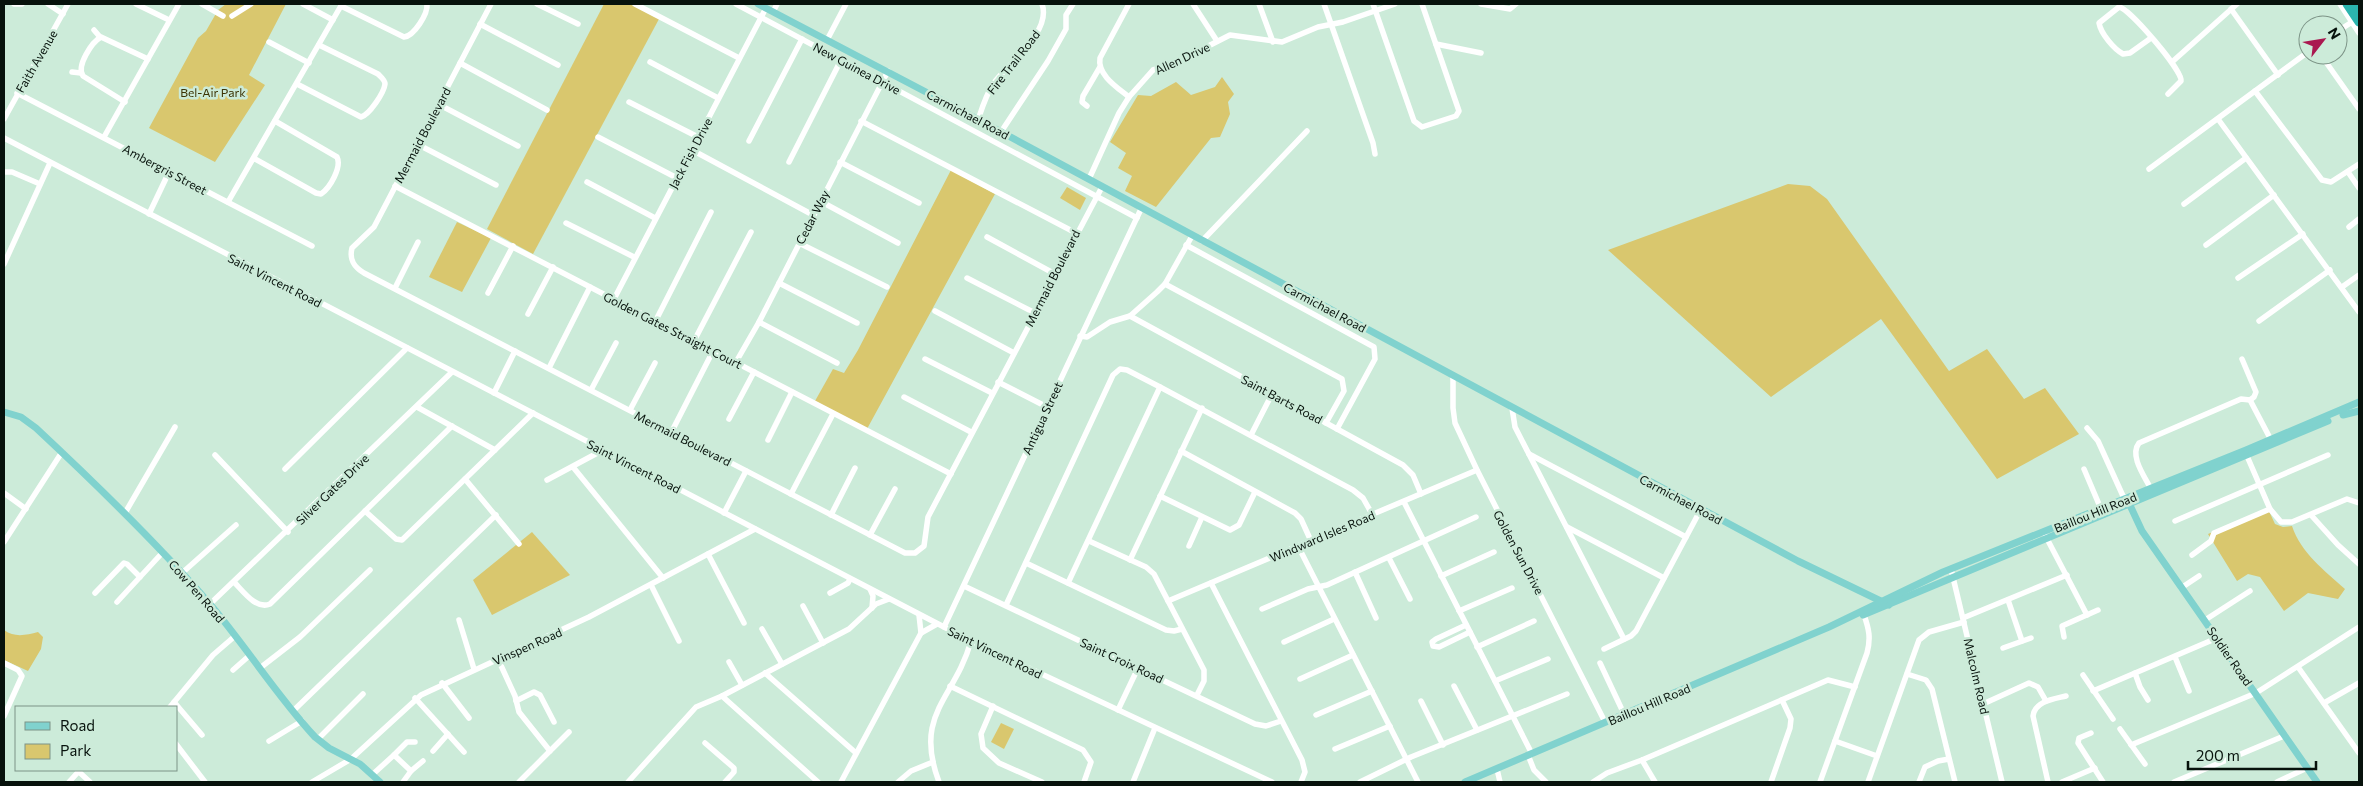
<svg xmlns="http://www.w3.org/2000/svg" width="2363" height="786" viewBox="0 0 2363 786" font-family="Commissioner,sans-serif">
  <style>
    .green { fill: #d9c76e }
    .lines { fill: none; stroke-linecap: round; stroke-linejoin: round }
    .minor { stroke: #fff; stroke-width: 5.5 }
    .major { stroke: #80d2ce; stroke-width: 7 }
    .highway { stroke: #2bb4ae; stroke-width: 9 }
    .labels { text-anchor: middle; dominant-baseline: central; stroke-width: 5; stroke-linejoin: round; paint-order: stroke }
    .street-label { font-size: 12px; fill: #07120c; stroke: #ccebd9 }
    .park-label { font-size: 12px; fill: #3c3305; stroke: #ccebd9 }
  </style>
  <rect width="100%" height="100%" fill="#ccebd9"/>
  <g class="green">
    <path d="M226,4H286L249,75L265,85L215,162L149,128L198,38L206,31L218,10Z"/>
    <path d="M604,4H630L659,19L533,254L487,229Z"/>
    <path d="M1222,77L1234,94L1228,102L1230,114L1220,137L1211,138L1156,207L1125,191L1132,176L1118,168L1126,153L1110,142L1138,95L1151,96L1176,82L1191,95L1215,87Z"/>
    <path d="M951,170L995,194L867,429L815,401L833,369L844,373L858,350Z"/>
    <path d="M1788,184L1810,186L1827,199L1949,371L1987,349L2024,399L2045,388L2079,434L1997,479L1881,319L1771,397L1608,250Z"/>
    <path d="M1067,187L1086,198L1080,210L1060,198Z"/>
    <path d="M457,222L491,238L462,292L429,277Z"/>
    <path d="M2268,509L2275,524L2283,527L2292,526C2301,553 2324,570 2345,589L2338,599L2308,593L2284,611L2260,577L2248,574L2237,581L2208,534Z"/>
    <path d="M532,532L570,575L492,615L473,580Z"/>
    <path d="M4,630C15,638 26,635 38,632L43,637L41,649L28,671L4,660Z"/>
    <path d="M1001,723L1014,729L1004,749L991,742Z"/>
  </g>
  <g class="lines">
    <g class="minor">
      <path d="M14,4H22"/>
      <path d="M48,4L63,14"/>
      <path d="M136,4L169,20"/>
      <path d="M202,4L223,16"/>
      <path d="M303,4L333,20"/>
      <path d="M491,4L374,227L352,248C349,260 354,267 364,273L905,553H915L924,546L928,517L1102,187"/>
      <path d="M537,4L578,24"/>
      <path d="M635,4L739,58"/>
      <path d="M736,4L1137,218"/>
      <path d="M1193,4L1217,41"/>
      <path d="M1259,4L1273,42"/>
      <path d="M1324,4L1373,143L1375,154"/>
      <path d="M1373,4L1414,121L1422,127L1456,116L1459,111L1422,4"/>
      <path d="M1481,4L1510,9L1516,4"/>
      <path d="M2340,4L2359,33"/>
      <path d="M341,6L404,37C414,36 428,14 427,4"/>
      <path d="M2231,9L2278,75"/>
      <path d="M773,12L777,4"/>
      <path d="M232,16L251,4"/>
      <path d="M480,24L558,65"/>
      <path d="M94,30L100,37"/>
      <path d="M2338,31L2352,22"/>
      <path d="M2151,38L2130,53L2123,54C2114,49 2101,34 2099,23L2119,7C2129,8 2183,71 2181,81L2168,94"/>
      <path d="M827,40L846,4"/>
      <path d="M269,42L309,63"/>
      <path d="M1436,44L1481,53"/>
      <path d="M2321,55L2359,109"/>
      <path d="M650,62L718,98"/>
      <path d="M2172,62L2237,4"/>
      <path d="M460,63L547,110"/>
      <path d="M72,72L81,73"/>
      <path d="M297,84L361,117C369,115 384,93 385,84C385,80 381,77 378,74L319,45"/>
      <path d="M2255,91L2322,180L2331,182L2359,164"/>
      <path d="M17,93L312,246"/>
      <path d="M1129,97C1118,88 1097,75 1100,58L1129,4"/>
      <path d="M125,102L83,76C76,66 92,42 101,37L148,59"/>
      <path d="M629,102L698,137"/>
      <path d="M438,104L518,146"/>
      <path d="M1087,106L1082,102L1083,96L1100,67"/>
      <path d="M4,119L68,4"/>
      <path d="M2218,119L2359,312"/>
      <path d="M978,120C982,108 986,95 993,84C1008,63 1052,32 1042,4"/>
      <path d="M861,121L1076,233"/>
      <path d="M1001,132L1048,61L1066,29V15L1073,4"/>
      <path d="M104,137L179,4"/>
      <path d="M598,137L677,178"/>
      <path d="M4,138L971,641L1272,782"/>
      <path d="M749,141L802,39"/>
      <path d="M417,144L496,185"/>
      <path d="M692,150L813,215"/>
      <path d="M255,159L316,193L321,194C330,188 342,167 337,157L275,121"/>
      <path d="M789,162L841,60"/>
      <path d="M840,162L919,203"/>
      <path d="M2149,169L2308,52"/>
      <path d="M4,172H12L40,184"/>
      <path d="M2348,172L2359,188"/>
      <path d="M1089,179L1119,113L1129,97L1153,70L1173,64L1230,35L1282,42L1318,27L1343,22L1395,4"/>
      <path d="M587,182L655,218"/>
      <path d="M395,186L951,474"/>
      <path d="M820,201L898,243"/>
      <path d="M228,202L342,4"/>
      <path d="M2184,204L2246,158"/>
      <path d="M149,214L169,172"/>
      <path d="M566,223L634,257"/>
      <path d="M2349,227L2359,219"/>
      <path d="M987,237L1055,274"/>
      <path d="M1202,241L1307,131"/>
      <path d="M799,243L887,287"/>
      <path d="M1186,245L1374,347L1375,359L1337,429"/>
      <path d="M2206,245L2274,195"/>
      <path d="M4,264L50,163"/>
      <path d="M967,278L1035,313"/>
      <path d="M2238,278L2303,234"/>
      <path d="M779,283L857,323"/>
      <path d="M1165,284L1342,379L1344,391L1326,423"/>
      <path d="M2342,287L2359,275"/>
      <path d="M395,288L418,242"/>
      <path d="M488,293L513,246"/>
      <path d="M614,299L766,8"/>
      <path d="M935,311L1014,353"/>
      <path d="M528,314L553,267"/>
      <path d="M1130,316L1403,465L1413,475L1421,494"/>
      <path d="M656,320L711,212"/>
      <path d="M2259,321L2330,270"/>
      <path d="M759,322L837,363"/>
      <path d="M1080,336L1087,337L1110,322L1130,316L1157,292L1165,284L1192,236"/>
      <path d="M694,341L751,232"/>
      <path d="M925,359L992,393"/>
      <path d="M2242,359L2256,392L2254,397L2250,400"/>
      <path d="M736,362L759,322L888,71"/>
      <path d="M549,368L590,287"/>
      <path d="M1453,377V408L1455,423L1477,470L1605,722"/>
      <path d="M998,382L1047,407"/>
      <path d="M591,390L616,343"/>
      <path d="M494,393L515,351"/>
      <path d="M904,397L971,432"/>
      <path d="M417,407L495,450"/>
      <path d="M1512,408L1515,427L1624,639"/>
      <path d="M630,410L655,363"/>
      <path d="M729,419L754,372"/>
      <path d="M2087,428L2098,441L2123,496L2127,498"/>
      <path d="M672,431L713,351"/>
      <path d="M1251,435L1272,394"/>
      <path d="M768,440L792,392"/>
      <path d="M1181,451L1295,513L1301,519L1311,541"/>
      <path d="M1529,454L1686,537"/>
      <path d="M215,455L288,532"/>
      <path d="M2247,456L2270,509L2281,522H2292L2347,499L2359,503"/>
      <path d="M573,467L663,578"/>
      <path d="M285,469L407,348"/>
      <path d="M2084,469L2101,509"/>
      <path d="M465,479L519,544"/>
      <path d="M547,480L603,450"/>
      <path d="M2151,489C2145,477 2129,456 2139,443L2241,399L2250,400L2271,440"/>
      <path d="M4,493L26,509"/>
      <path d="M791,494L833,414"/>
      <path d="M1160,496L1230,530L1239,525L1255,492"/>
      <path d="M1404,502L1532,754"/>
      <path d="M365,511L396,539L402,540L533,413"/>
      <path d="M125,513L175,427"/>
      <path d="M724,513L746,471"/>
      <path d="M831,515L855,468"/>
      <path d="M2311,515L2338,545L2359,564"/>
      <path d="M2175,521L2328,455"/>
      <path d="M1567,527L1664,578"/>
      <path d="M2044,533L2087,615"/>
      <path d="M870,535L895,489"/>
      <path d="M1089,541L1146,567L1154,574L1204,670V681L1197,695"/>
      <path d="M4,542L62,452"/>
      <path d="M1189,546L1202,517"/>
      <path d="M1298,546L1418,782"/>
      <path d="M708,554L744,623"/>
      <path d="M2192,555L2211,541L2214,533L2270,509"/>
      <path d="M1389,558L1410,599"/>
      <path d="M1130,560L1202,408"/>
      <path d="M1026,563L1166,630L1174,631L1182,629"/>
      <path d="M1951,569L2002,782"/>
      <path d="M1355,572L1376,618"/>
      <path d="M182,573L236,525"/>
      <path d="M1441,576L1494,552"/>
      <path d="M234,582C243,591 256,610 270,604L452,426"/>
      <path d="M1068,583L1160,387"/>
      <path d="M1211,583L1302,760L1305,772L1301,782"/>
      <path d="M651,585L679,641"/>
      <path d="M964,586L1255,724L1266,726L1281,721"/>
      <path d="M2181,588L2199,576"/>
      <path d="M870,589L873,596L872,608"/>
      <path d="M95,593L124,563L127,564L140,577"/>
      <path d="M830,593L848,583L850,579"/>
      <path d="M2008,600L2022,641"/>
      <path d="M1168,601L1477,470"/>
      <path d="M117,602L163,552"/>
      <path d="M210,604L452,372"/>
      <path d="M1006,605L1113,375L1120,369L1127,370L1160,387L1353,490L1363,498L1372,514"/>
      <path d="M803,606L823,643"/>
      <path d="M1262,609L1308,589L1327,585L1476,517"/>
      <path d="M1459,611L1512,588"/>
      <path d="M919,615L921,633"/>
      <path d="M1963,618L2067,575"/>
      <path d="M459,620L474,669"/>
      <path d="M2205,620L2250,591"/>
      <path d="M1466,625L1436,639L1432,642L1433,646L1439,647L1470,632"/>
      <path d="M944,627L1141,209"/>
      <path d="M762,629L782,664"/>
      <path d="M2064,637L2062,626L2098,610"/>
      <path d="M1284,642L1334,619"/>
      <path d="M1477,647L1534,621"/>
      <path d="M2003,648L2031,638"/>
      <path d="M1604,649L1631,636L1636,631L1701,509"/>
      <path d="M2175,657L2189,691"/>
      <path d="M498,659L515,696L519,712L550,751"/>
      <path d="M729,662L742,685"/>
      <path d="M4,663L18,670L22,676L4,716"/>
      <path d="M1600,663L1624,714"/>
      <path d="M2298,667L2359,753"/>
      <path d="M260,668L300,637L370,570"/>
      <path d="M233,670L250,655"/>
      <path d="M765,673L856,753"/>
      <path d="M2135,673L2140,687L2148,700"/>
      <path d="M1907,674L1926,680L1932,689L1955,782"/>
      <path d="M2083,675L2113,719"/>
      <path d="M1300,679L1353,655"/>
      <path d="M1495,681L1548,659"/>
      <path d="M442,683L469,718"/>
      <path d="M950,686L1083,750L1091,762L1084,782"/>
      <path d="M1454,686L1477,730"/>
      <path d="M2093,691L2217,638"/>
      <path d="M722,696L818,782"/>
      <path d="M415,698L464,752"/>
      <path d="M516,701L534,692L540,695L554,722"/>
      <path d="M1421,701L1443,745"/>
      <path d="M174,702L202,735"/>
      <path d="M2324,703L2359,683"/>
      <path d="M1983,704L2029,683L2038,687L2046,701"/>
      <path d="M993,706L981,734L983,748L999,763L1042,782"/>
      <path d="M170,707L213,655L235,636"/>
      <path d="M1118,710L1138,668"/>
      <path d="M293,711L496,515"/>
      <path d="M1316,715L1372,691"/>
      <path d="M2120,729L2145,764"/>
      <path d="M2091,733L2079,738L2078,743L2103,782"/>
      <path d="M318,739L363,694"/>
      <path d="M269,741L302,721"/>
      <path d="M1835,741L1877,756"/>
      <path d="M705,743L734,768V772L725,782"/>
      <path d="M176,744L205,782"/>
      <path d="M2131,745L2256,693L2359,627"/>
      <path d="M1335,749L1390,726"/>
      <path d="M433,751L448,734"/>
      <path d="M394,755L407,742H415"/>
      <path d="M1528,755L1534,770L1546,782"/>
      <path d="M1642,760L1655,782"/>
      <path d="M1497,769L1500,782"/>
      <path d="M78,771L90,782"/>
      <path d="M411,771L423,761"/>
      <path d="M372,775L394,755L411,771L403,782"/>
      <path d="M69,782L80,770"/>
      <path d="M312,782L351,759L421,695L589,617L755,529"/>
      <path d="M519,782L569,732"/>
      <path d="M628,782L696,707L722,696L849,629L876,604L889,599"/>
      <path d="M841,782L921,633L937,624"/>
      <path d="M898,782L911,771L933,762"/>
      <path d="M939,782C913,713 955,699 971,641"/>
      <path d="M1133,782L1155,728"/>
      <path d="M1360,782L1411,757L1567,694"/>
      <path d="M1593,782L1607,773L1642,760L1828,680L1855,687"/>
      <path d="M1771,782L1790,728L1791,719L1782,700"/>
      <path d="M1820,782L1867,653C1871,638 1869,629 1864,615"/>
      <path d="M1868,782L1919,640L1929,632L1964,622"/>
      <path d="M1919,782L1925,767L1938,761L1949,759"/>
      <path d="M2048,782L2033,716C2035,701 2054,699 2066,696"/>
      <path d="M2062,782L2095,768"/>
      <path d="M2174,782L2284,736"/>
      <path d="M2277,782L2307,768"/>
    </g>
    <g class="major">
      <path d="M758,4L966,113L1798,561L1889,605"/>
      <path d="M4,412L21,417L36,428C96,484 155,541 209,603C246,646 276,695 315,737L329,748L360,764L380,782"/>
      <path d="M2343,415L2359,411"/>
      <path d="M2128,501L2142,531L2317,782"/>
      <path d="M1863,615L2328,421"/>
      <path d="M1465,782L1829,627L1943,572L2246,450L2359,402"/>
    </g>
    <g class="highway">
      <path d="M2347,4L2359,22"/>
      <path d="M2355,4L2359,11"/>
    </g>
  </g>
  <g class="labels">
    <g class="street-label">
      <text transform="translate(1182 58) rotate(-25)">Allen Drive</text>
      <text transform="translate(36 61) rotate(-60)">Faith Avenue</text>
      <text transform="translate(1013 62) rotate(-52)">Fire Trail Road</text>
      <text transform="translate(857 68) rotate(28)">New Guinea Drive</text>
      <text transform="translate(968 114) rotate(28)">Carmichael Road</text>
      <text transform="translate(422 135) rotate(-62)">Mermaid Boulevard</text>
      <text transform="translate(690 153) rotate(-62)">Jack Fish Drive</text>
      <text transform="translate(165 169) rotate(28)">Ambergris Street</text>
      <text transform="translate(812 217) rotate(-63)">Cedar Way</text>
      <text transform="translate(1052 278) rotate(-63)">Mermaid Boulevard</text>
      <text transform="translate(275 280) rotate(27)">Saint Vincent Road</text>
      <text transform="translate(1325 307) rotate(28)">Carmichael Road</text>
      <text transform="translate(673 330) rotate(27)">Golden Gates Straight Court</text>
      <text transform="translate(1282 399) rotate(28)">Saint Barts Road</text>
      <text transform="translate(1042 418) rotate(-65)">Antigua Street</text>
      <text transform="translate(683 438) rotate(27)">Mermaid Boulevard</text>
      <text transform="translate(634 466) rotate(27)">Saint Vincent Road</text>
      <text transform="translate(332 489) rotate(-44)">Silver Gates Drive</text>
      <text transform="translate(1681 499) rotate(28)">Carmichael Road</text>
      <text transform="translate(2095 512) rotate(-22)">Baillou Hill Road</text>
      <text transform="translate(1322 536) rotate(-23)">Windward Isles Road</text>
      <text transform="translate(1519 552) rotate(62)">Golden Sun Drive</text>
      <text transform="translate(197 591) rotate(49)">Cow Pen Road</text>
      <text transform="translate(527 646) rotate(-24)">Vinspen Road</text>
      <text transform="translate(995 652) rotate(26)">Saint Vincent Road</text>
      <text transform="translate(2230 656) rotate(55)">Soldier Road</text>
      <text transform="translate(1122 660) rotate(25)">Saint Croix Road</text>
      <text transform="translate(1977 676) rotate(77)">Malcolm Road</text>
      <text transform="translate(1649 704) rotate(-23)">Baillou Hill Road</text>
    </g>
    <g class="park-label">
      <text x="213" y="92">Bel-Air Park</text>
    </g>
  </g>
  <rect width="2363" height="786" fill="none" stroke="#07120c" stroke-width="10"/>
  <rect x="15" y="706" width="162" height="65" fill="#ccebd9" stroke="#7d9487"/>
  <rect x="25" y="722" width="25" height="8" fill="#80d2ce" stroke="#7d9487"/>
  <text x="60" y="731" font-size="15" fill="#07120c">Road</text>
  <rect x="25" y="744" width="25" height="15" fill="#d9c76e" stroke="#7d9487"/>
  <text x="60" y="756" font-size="15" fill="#07120c">Park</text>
  <g transform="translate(2323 40) rotate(59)"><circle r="24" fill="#ccebd9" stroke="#7d9487"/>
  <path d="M0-4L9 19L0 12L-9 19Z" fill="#aa1850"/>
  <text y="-8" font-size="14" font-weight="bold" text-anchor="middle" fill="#07120c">N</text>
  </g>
  <path d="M2188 761v8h128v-8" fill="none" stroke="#07120c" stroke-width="2.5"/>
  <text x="2196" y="761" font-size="15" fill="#07120c" stroke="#ccebd9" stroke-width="4" paint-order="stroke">200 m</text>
</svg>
